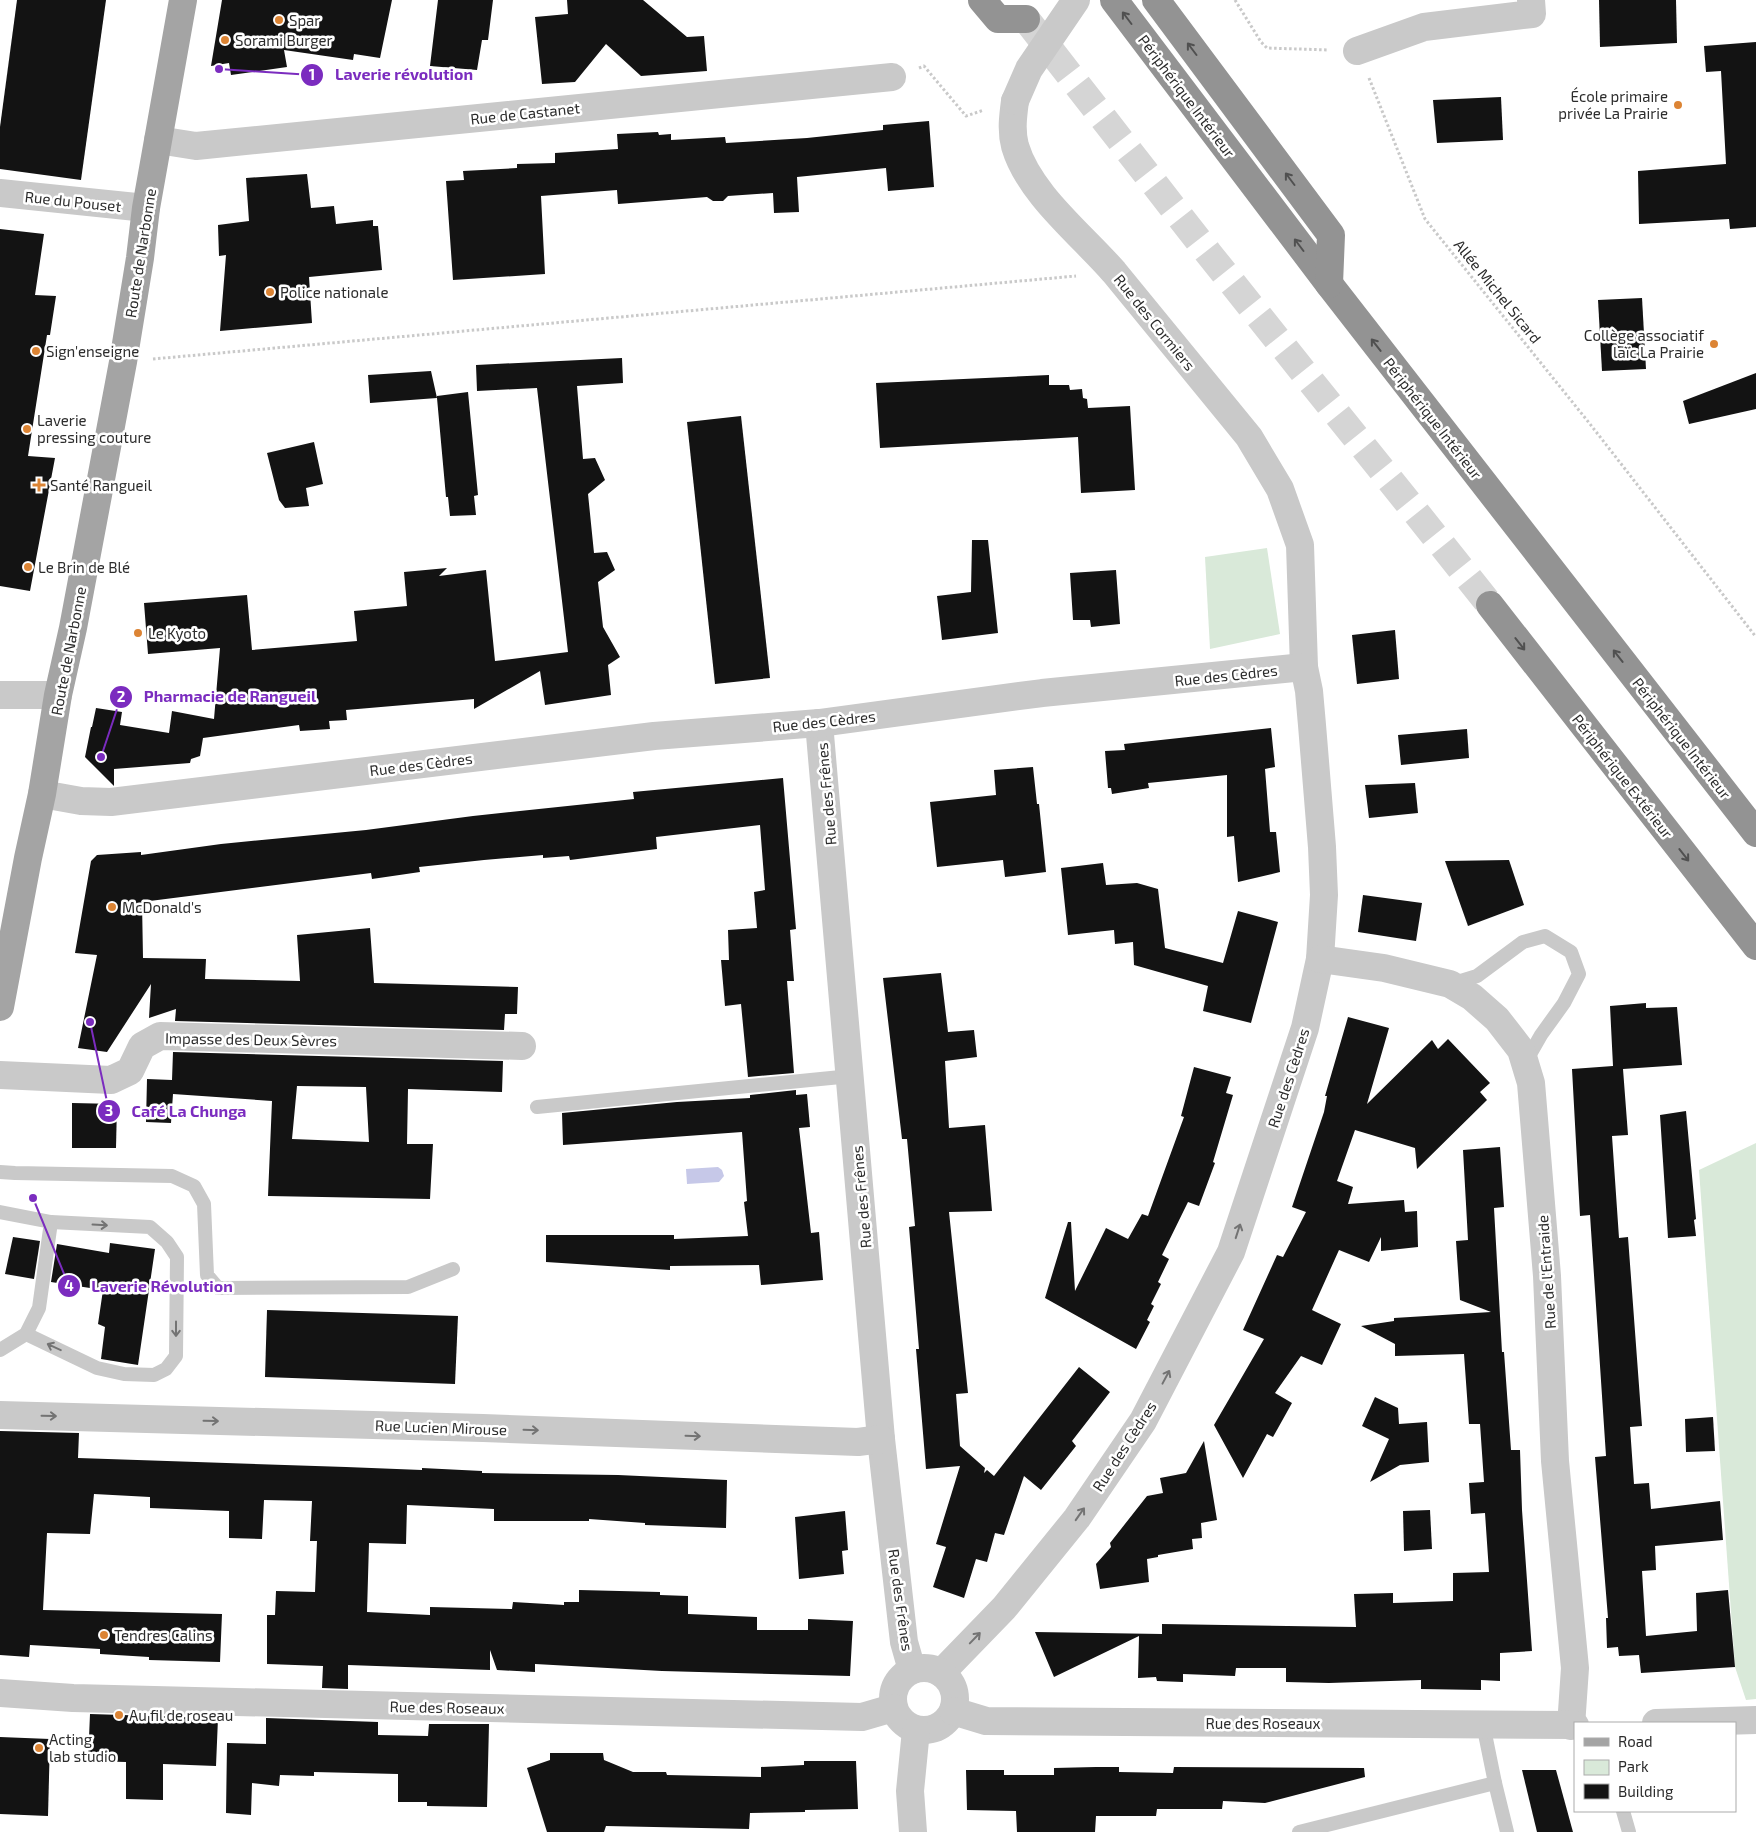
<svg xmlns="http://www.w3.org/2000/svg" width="1756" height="1832" viewBox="0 0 1756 1832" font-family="'Exo 2',sans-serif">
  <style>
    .green { fill: #d9e9d9 }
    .water { fill: #c6c8e8 }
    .building { fill: #131313; fill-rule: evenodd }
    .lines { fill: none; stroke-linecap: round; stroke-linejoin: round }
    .motorway-tunnel { stroke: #d5d5d5; stroke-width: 28; stroke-dasharray: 28 14; stroke-linecap: butt }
    .path { stroke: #c9c9c9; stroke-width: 3; stroke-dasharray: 2.5 2.5; stroke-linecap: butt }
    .service { stroke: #c9c9c9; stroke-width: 14 }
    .minor { stroke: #c9c9c9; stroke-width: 28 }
    .primary { stroke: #a4a4a4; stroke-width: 28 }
    .motorway { stroke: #939393; stroke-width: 28 }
    .minor-bridge { stroke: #c9c9c9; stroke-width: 28 }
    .oneway { stroke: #505050 }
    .oneway2 { stroke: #737373 }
    .poi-dot { fill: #dc8434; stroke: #fff; stroke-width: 2 }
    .labels { text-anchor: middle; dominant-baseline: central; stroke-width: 5; stroke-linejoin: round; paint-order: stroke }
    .poi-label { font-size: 15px; fill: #2c2c2c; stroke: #fff; text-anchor: start }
    .street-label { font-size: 15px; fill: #2c2c2c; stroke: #fff }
    .leader { fill: none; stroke: #7b2cbf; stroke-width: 2 }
    .callout-dot { fill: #7b2cbf; stroke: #fff; stroke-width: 2 }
    .mark-label { font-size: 15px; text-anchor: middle; font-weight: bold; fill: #fff }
    .callout-label { font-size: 16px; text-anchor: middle; font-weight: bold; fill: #7b2cbf; stroke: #fff; stroke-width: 5; stroke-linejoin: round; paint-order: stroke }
  </style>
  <rect width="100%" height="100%" fill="#fff"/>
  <g class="green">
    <path d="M1267,548L1280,634L1210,649L1205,557Z"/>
    <path d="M1756,1143V1699L1746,1700L1735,1667L1699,1170Z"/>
  </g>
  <path class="water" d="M718,1167L722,1170L724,1176L719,1182L687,1184L686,1169Z"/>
  <g class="building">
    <path d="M17,0H106L81,180L0,169V127Z"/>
    <path d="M222,0H392L380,58L354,54L353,60L284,50L287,67L231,75L229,63L211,66Z"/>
    <path d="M438,0H493L488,40H482L477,70L430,66Z"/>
    <path d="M567,0H643L687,37L704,36L707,71L641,76L606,44L575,82L542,84L535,17L568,14Z"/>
    <path d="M1599,0H1676L1677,43L1600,47Z"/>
    <path d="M1756,42V227L1730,229L1729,219L1639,224L1638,171L1726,164L1721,71L1706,72L1704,46Z"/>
    <path d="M1501,97L1503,140L1437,143L1433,100Z"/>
    <path d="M929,121L934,187L888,191L886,168L797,177L799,212L774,213L773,193L728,196L723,201H713L707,197L618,204L617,190L541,196L545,274L453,280L446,181L464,180L463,171L517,168V164L555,163V153L618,149L617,134L658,132L659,135L671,134V140L725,137L726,143L807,138L883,130V125Z"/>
    <path d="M307,174L311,208L334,206L336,224L373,220V226H378L382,270L309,277L312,323L220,331L226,255L219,256L218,225L249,221L246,178Z"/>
    <path d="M0,229L44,234L35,295L56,296L50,335H47L28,456L55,458L30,591L0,586Z"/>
    <path d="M1642,298L1646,369L1602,371L1598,300Z"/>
    <path d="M622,358L623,383L577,386L583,459L595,458L605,480L588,494L594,553L607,552L615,570L598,582L603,627L620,657L608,665L611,695L545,705L540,671L474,709V699L346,710L347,720L329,721L330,729L300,731L299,725L203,738L200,756L191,759L190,763L114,769V786L85,757L91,727H92L96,708L122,712L120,725L169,733L172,711L214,719L220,648L148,654L144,603L247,595L252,650L357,641L354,611L407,606L404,572L447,568L439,576L486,570L495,661L568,652L537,388L477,391L476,365Z"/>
    <path d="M431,371L437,398V396L468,392L478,495L474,496L476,515L450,516L448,497H446L437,398L370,403L368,375Z"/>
    <path d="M1756,373V409L1689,424L1683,401Z"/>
    <path d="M1049,375V385H1069L1070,390L1082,389L1083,398L1087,399L1088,408L1130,406L1135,490L1081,493L1078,437L880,448L876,383Z"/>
    <path d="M741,416L770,678L715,684L687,422Z"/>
    <path d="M314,442L323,484L306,488L309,506L285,508L279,500L267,453Z"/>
    <path d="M972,540H988L998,633L942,640L937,596L971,592Z"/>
    <path d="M1116,570L1120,624L1091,627L1090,620H1073L1070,573Z"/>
    <path d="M1395,630L1399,679L1357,684L1352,635Z"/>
    <path d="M1271,728L1275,767L1265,769L1270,832H1276L1280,872L1238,882L1234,836L1227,837V775L1148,783L1149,788L1112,794L1111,788H1108L1105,751L1125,750L1124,744Z"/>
    <path d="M1467,729L1469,758L1401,765L1398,735Z"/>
    <path d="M1033,767L1037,804H1039L1046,872L1005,877L1003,860L937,867L930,802L996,795L994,770Z"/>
    <path d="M783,778L796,929L790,930L794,981H787L794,1073L748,1077L741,1004L725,1006L721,960H729L728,930L757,928L754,892L765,890L760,825L656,837L657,849L570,860L569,856L543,858V855L484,860L419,867L420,872L372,879L371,873L142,902L143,958L206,959L205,979L300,981L297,935L370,928L374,983L518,987L517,1014H505L504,1030L175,1021L176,1009L149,1018L151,984L107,1052L78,1048L97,955L75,953L91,861L97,855L141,852V855L221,844L366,830L473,816L634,799L633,792Z"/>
    <path d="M1415,783L1418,813L1369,818L1365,785Z"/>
    <path d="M1509,860L1524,905L1468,926L1445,861Z"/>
    <path d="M1103,863L1106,885L1137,883L1158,889L1165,948L1223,963L1238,911L1278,922L1251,1023L1203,1011L1208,986L1134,965L1133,942L1115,944L1114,930L1068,935L1061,868Z"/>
    <path d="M1363,895L1422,903L1416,941L1358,932Z"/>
    <path d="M941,973L948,1032L974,1030L977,1057L945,1061L949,1128L985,1125L992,1211L949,1212L968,1393L956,1394L960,1446L985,1468L984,1473L987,1470L994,1476L1079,1367L1110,1392L1072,1441L1076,1446L1041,1490L1024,1476L1004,1535L995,1533L987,1562L976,1559L964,1598L933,1587L946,1547L936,1544L960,1466L926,1469L916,1349H919L909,1227L915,1226L907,1139H902L883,978Z"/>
    <path d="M1646,1003V1008L1677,1007L1682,1065L1623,1069L1628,1135L1612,1136L1619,1238L1628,1237L1642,1426L1630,1427L1634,1484L1649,1483L1651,1509L1720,1501L1723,1540L1655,1546L1656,1570L1642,1571L1646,1636L1697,1631L1696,1593L1728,1590L1735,1667L1641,1673L1639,1655L1619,1656L1618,1647L1607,1648L1606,1618H1608L1595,1457L1606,1456L1590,1215L1580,1216L1572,1069L1613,1066L1610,1006Z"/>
    <path d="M1348,1017L1389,1028L1367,1104L1432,1040L1438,1049L1448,1039L1490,1083L1480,1092L1487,1100L1417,1169L1415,1148L1355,1130L1337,1181L1353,1187L1348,1204L1404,1200L1405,1212L1417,1211L1418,1247L1381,1251V1237L1369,1262L1339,1250L1312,1310L1341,1324L1322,1365L1301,1356L1275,1393L1292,1403L1273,1437L1267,1434L1243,1478L1214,1425L1264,1339L1243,1330L1277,1255L1283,1257L1306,1212L1292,1207L1324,1112L1327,1096H1325Z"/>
    <path d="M173,1052L503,1061L502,1092L408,1089L407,1144H433L430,1199L268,1196L272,1101L173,1094L171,1123L146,1122L147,1079L172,1080ZM297,1086L366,1087L369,1142L292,1139Z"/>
    <path d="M1194,1067L1231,1077L1226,1093L1233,1095L1213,1162L1215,1163L1199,1206L1188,1202L1162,1255L1169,1259L1158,1282L1161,1284L1151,1304L1154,1306L1147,1320L1150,1322L1136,1349L1045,1298L1068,1222H1071L1075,1291L1106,1228L1128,1239L1142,1214L1148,1216L1184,1117L1181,1116Z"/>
    <path d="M796,1090V1095L807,1094L810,1127L799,1128L811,1233L819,1232L823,1280L761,1285L759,1265L670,1266V1270L546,1262V1235H674V1239L748,1236L744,1202L747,1201L742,1132L563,1145L562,1113L677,1102L750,1098V1095Z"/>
    <path d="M72,1103L117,1104L116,1148H72Z"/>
    <path d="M1686,1111L1696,1219L1694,1220L1696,1236L1668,1238L1660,1115Z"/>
    <path d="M1500,1147L1504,1207L1494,1208L1502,1352H1504L1511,1450H1520L1522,1510L1532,1651L1500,1653V1681L1481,1680V1690L1421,1689V1680L1329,1683L1286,1682V1668H1236L1235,1676L1183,1674V1682L1157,1681L1156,1677L1138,1678L1139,1636L1054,1677L1035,1632L1162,1634V1624L1356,1627L1354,1594L1393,1593V1603L1453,1601V1573L1489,1572L1485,1513L1471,1514L1469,1483L1484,1482L1480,1424H1469L1464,1354L1395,1356V1344L1361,1326L1394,1321V1318L1491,1312L1460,1300L1456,1241L1468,1240L1463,1150Z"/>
    <path d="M13,1237L40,1241L34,1279L5,1274Z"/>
    <path d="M110,1243L155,1249L138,1365L101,1359L105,1327L98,1324L103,1290L51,1282L57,1244L109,1253Z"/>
    <path d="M267,1310L458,1316L455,1384L265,1377Z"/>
    <path d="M1375,1397L1398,1408L1399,1424L1427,1422L1429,1462L1400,1465L1370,1482L1389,1439L1362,1426Z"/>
    <path d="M1713,1417L1715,1451L1686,1452L1685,1419Z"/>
    <path d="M0,1431L79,1433L78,1458L346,1467L422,1470V1468L482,1471V1473L618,1475L727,1480L726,1528L645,1525V1523L589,1519V1521H494V1509L407,1505L406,1544L369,1543L367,1612L430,1615V1607L512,1609L513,1602L564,1605V1602H579V1590L660,1592V1595L688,1596V1614L757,1617V1630H808V1619L853,1621L850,1676L662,1671L535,1664V1672L497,1670L490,1650V1670L348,1665V1689L322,1688L323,1666L267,1664V1615H275L276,1591L315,1592L317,1541H310L312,1501L264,1500L262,1539L229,1538V1511L150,1508V1497L94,1494L90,1534L47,1533L43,1610L222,1614L220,1662L149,1660V1657L100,1654V1649L30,1645L29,1657L0,1655Z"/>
    <path d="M1204,1441L1217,1520L1201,1523L1202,1538L1192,1539L1193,1549L1158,1555V1557L1147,1559L1149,1582L1100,1589L1096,1564L1111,1547L1110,1543L1147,1496L1163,1493L1160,1478L1186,1473Z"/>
    <path d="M1430,1510L1432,1549L1404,1551L1403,1511Z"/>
    <path d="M845,1511L848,1550L842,1551L844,1574L799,1579L795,1517Z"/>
    <path d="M90,1714L218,1718L216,1766L163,1764V1800L126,1799V1762L88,1761Z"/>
    <path d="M266,1718L378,1722V1735L428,1736L429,1724H489L487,1807L427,1806V1802H398V1774L314,1772V1776L280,1775L279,1786L252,1783L251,1815L226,1813L227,1743L266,1744Z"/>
    <path d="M0,1737L50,1739L48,1816L0,1814Z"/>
    <path d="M550,1753H603L604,1760L633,1772H666L667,1775L761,1777V1767L804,1765V1761H856L858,1809L805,1810V1812L750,1813L749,1829L606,1826L604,1832H547L527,1768L550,1760Z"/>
    <path d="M1096,1767H1119V1772L1173,1773L1174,1767L1364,1768L1365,1777L1265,1803L1223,1801L1222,1809H1157L1156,1816H1096L1095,1832H1017L1016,1811L967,1810L966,1770H1004V1775H1054V1768Z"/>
    <path d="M1522,1770H1556L1573,1832H1537Z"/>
  </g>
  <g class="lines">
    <path class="motorway-tunnel" d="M1026,19L1209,254L1490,605"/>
    <g class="path">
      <path d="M1235,0L1261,42L1267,48L1329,50"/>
      <path d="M919,68L924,66L966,116L984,110"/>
      <path d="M1369,78L1425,219L1590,424L1756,637"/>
      <path d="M153,359L1076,276"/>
    </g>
    <g class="service">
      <path d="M1451,984L1477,976L1523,942L1545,936L1571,952L1579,974L1564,1003L1541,1035L1525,1063"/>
      <path d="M537,1107L851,1076"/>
      <path d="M0,1172L15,1173L172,1176L194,1186L204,1204L207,1275L218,1288L408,1287L453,1269"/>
      <path d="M0,1212L51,1222L39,1308L26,1334L0,1350"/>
      <path d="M26,1334L97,1368L124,1374L154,1375L166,1369L176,1356L177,1257L167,1242L150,1227L51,1222"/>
      <path d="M1483,1724L1495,1783L1507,1832"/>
      <path d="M1623,1811L1629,1832"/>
      <path d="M1299,1832L1495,1783"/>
    </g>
    <g class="minor">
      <path d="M1357,51L1424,27L1532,14L1531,0"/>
      <path d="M1015,101C1013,116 1011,131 1015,146C1029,194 1082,235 1114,272L1249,437L1280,489L1300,545L1304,667"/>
      <path d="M158,140L196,146L892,77"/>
      <path d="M0,193L146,208"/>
      <path d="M0,695H58"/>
      <path d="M819,723L881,1439L904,1642L912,1670"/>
      <path d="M42,794L81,801L111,802L654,736L819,723L1042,693L1304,667L1309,691L1312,725L1322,847L1324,895L1320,959L1305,1028L1231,1252L1143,1421L1077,1518L1004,1608L941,1673"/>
      <path d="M1320,959L1384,968L1450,984L1472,997L1497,1019L1521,1050L1531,1083L1547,1276L1555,1461L1575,1668L1571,1726"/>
      <path d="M0,1075L111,1080L130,1071L142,1046L160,1036L522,1046"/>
      <path d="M0,1415L483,1428L858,1442L881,1439"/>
      <circle cx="924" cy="1699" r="31"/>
      <path d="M0,1693L73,1698L862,1717L893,1708"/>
      <path d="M953,1711L986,1721L1575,1725"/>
      <path d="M1656,1723L1756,1720"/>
      <path d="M913,1832L910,1791L916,1730"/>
    </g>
    <path class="primary" d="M0,1007L28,858L42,794L58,695L73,628L123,362L140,258L146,208L183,0"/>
    <g class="motorway">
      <path d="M982,0L998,19H1026"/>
      <path d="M1114,0L1329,284L1756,833"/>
      <path d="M1156,0L1331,235L1329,284"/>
      <path d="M1490,605L1756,946"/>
    </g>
    <path class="minor-bridge" d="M1015,101L1029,69L1076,0"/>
  </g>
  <defs><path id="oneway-shaft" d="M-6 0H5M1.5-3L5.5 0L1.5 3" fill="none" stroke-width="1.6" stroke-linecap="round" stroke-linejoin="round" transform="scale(1.25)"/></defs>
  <g class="oneway">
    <use href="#oneway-shaft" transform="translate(1127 18) rotate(-127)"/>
    <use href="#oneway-shaft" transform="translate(1192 49) rotate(-127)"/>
    <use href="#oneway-shaft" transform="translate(1290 179) rotate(-127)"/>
    <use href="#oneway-shaft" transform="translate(1299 245) rotate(-127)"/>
    <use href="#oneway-shaft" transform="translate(1376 345) rotate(-128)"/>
    <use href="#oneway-shaft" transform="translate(1520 644) rotate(52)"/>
    <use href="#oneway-shaft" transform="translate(1618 656) rotate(-128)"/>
    <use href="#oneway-shaft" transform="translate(1684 855) rotate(52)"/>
  </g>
  <g class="oneway2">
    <use href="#oneway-shaft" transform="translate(100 1225) rotate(3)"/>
    <use href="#oneway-shaft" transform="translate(1238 1231) rotate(-72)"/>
    <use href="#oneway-shaft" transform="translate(176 1329) rotate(90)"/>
    <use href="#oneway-shaft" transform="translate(54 1347) rotate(-155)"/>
    <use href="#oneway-shaft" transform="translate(1166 1377) rotate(-62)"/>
    <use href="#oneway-shaft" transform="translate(49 1416) rotate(1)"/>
    <use href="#oneway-shaft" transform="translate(211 1421) rotate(1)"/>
    <use href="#oneway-shaft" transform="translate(531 1430) rotate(2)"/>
    <use href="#oneway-shaft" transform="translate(693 1436) rotate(2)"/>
    <use href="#oneway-shaft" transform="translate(1080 1514) rotate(-55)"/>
    <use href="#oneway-shaft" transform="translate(975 1638) rotate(-46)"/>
  </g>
  <g class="poi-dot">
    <circle cx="279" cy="20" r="5"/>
    <circle cx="225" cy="40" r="5"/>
    <circle cx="1678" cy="105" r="5"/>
    <circle cx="270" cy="292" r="5"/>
    <circle cx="1714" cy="344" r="5"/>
    <circle cx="36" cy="351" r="5"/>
    <circle cx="27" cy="429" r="5"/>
    <path d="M36.5 477.5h5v5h5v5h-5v5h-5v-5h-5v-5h5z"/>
    <circle cx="28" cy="567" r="5"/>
    <circle cx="138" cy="633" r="5"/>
    <circle cx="112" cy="907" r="5"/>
    <circle cx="104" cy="1635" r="5"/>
    <circle cx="119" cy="1715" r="5"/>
    <circle cx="39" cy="1748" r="5"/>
  </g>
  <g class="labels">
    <g class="poi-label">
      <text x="289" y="20">Spar</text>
      <text x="235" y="40">Sorami Burger</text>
      <text x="1668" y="96" text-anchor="end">École primaire<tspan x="1668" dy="17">privée La Prairie</tspan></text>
      <text x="280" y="292">Police nationale</text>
      <text x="1704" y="335" text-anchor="end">Collège associatif<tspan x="1704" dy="17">laïc La Prairie</tspan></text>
      <text x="46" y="351">Sign'enseigne</text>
      <text x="37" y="420">Laverie<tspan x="37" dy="17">pressing couture</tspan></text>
      <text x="50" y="485">Santé Rangueil</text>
      <text x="38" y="567">Le Brin de Blé</text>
      <text x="148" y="633">Le Kyoto</text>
      <text x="122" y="907">McDonald's</text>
      <text x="114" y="1635">Tendres Calins</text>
      <text x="129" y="1715">Au fil de roseau</text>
      <text x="49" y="1739">Acting<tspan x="49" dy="17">lab studio</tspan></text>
    </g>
    <g class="street-label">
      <text transform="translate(1187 96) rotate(53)">Périphérique Intérieur</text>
      <text transform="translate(525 113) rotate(-6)">Rue de Castanet</text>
      <text transform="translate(73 201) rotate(6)">Rue du Pouset</text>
      <text transform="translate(140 253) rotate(-81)">Route de Narbonne</text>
      <text transform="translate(1498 291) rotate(51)">Allée Michel Sicard</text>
      <text transform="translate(1155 322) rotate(51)">Rue des Cormiers</text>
      <text transform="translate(1433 418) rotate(52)">Périphérique Intérieur</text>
      <text transform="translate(68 651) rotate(-79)">Route de Narbonne</text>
      <text transform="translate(1226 675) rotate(-6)">Rue des Cèdres</text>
      <text transform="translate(824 721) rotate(-6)">Rue des Cèdres</text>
      <text transform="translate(1682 738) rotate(52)">Périphérique Intérieur</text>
      <text transform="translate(421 764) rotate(-7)">Rue des Cèdres</text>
      <text transform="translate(1623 776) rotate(52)">Périphérique Extérieur</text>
      <text transform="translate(826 794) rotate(-95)">Rue des Frênes</text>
      <text transform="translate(251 1039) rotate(1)">Impasse des Deux Sèvres</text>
      <text transform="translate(1288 1078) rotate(-72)">Rue des Cèdres</text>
      <text transform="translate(861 1197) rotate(-95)">Rue des Frênes</text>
      <text transform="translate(1546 1272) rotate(-94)">Rue de l'Entraide</text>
      <text transform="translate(441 1427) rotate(2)">Rue Lucien Mirouse</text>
      <text transform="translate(1124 1446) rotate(-57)">Rue des Cèdres</text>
      <text transform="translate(901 1600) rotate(82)">Rue des Frênes</text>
      <text transform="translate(447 1707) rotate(1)">Rue des Roseaux</text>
      <text x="1263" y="1723">Rue des Roseaux</text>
    </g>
  </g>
  <path class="leader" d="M219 69L312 75M101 757L121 697M90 1022L109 1111M33 1198L69 1286"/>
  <g class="callout-dot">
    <circle cx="219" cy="69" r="5"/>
    <circle cx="101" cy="757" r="5"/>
    <circle cx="90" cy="1022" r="5"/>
    <circle cx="33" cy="1198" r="5"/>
    <circle cx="312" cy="75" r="12"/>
    <circle cx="121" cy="697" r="12"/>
    <circle cx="109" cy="1111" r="12"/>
    <circle cx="69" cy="1286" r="12"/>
  </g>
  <g class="mark-label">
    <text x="312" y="80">1</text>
    <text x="121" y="702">2</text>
    <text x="109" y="1116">3</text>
    <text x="69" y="1291">4</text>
  </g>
  <g class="callout-label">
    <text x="404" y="80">Laverie révolution</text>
    <text x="230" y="702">Pharmacie de Rangueil</text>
    <text x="189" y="1117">Café La Chunga</text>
    <text x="162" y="1292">Laverie Révolution</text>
  </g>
  <rect x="1574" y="1722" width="162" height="90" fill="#ffffff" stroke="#ababab"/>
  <rect x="1584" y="1738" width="25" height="8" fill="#a4a4a4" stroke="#ababab"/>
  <text x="1618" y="1747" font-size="15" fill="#2c2c2c">Road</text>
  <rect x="1584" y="1760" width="25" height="15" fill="#d9e9d9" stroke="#ababab"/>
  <text x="1618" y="1772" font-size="15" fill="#2c2c2c">Park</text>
  <rect x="1584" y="1784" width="25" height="15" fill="#131313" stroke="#ababab"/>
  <text x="1618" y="1797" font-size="15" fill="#2c2c2c">Building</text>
</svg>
